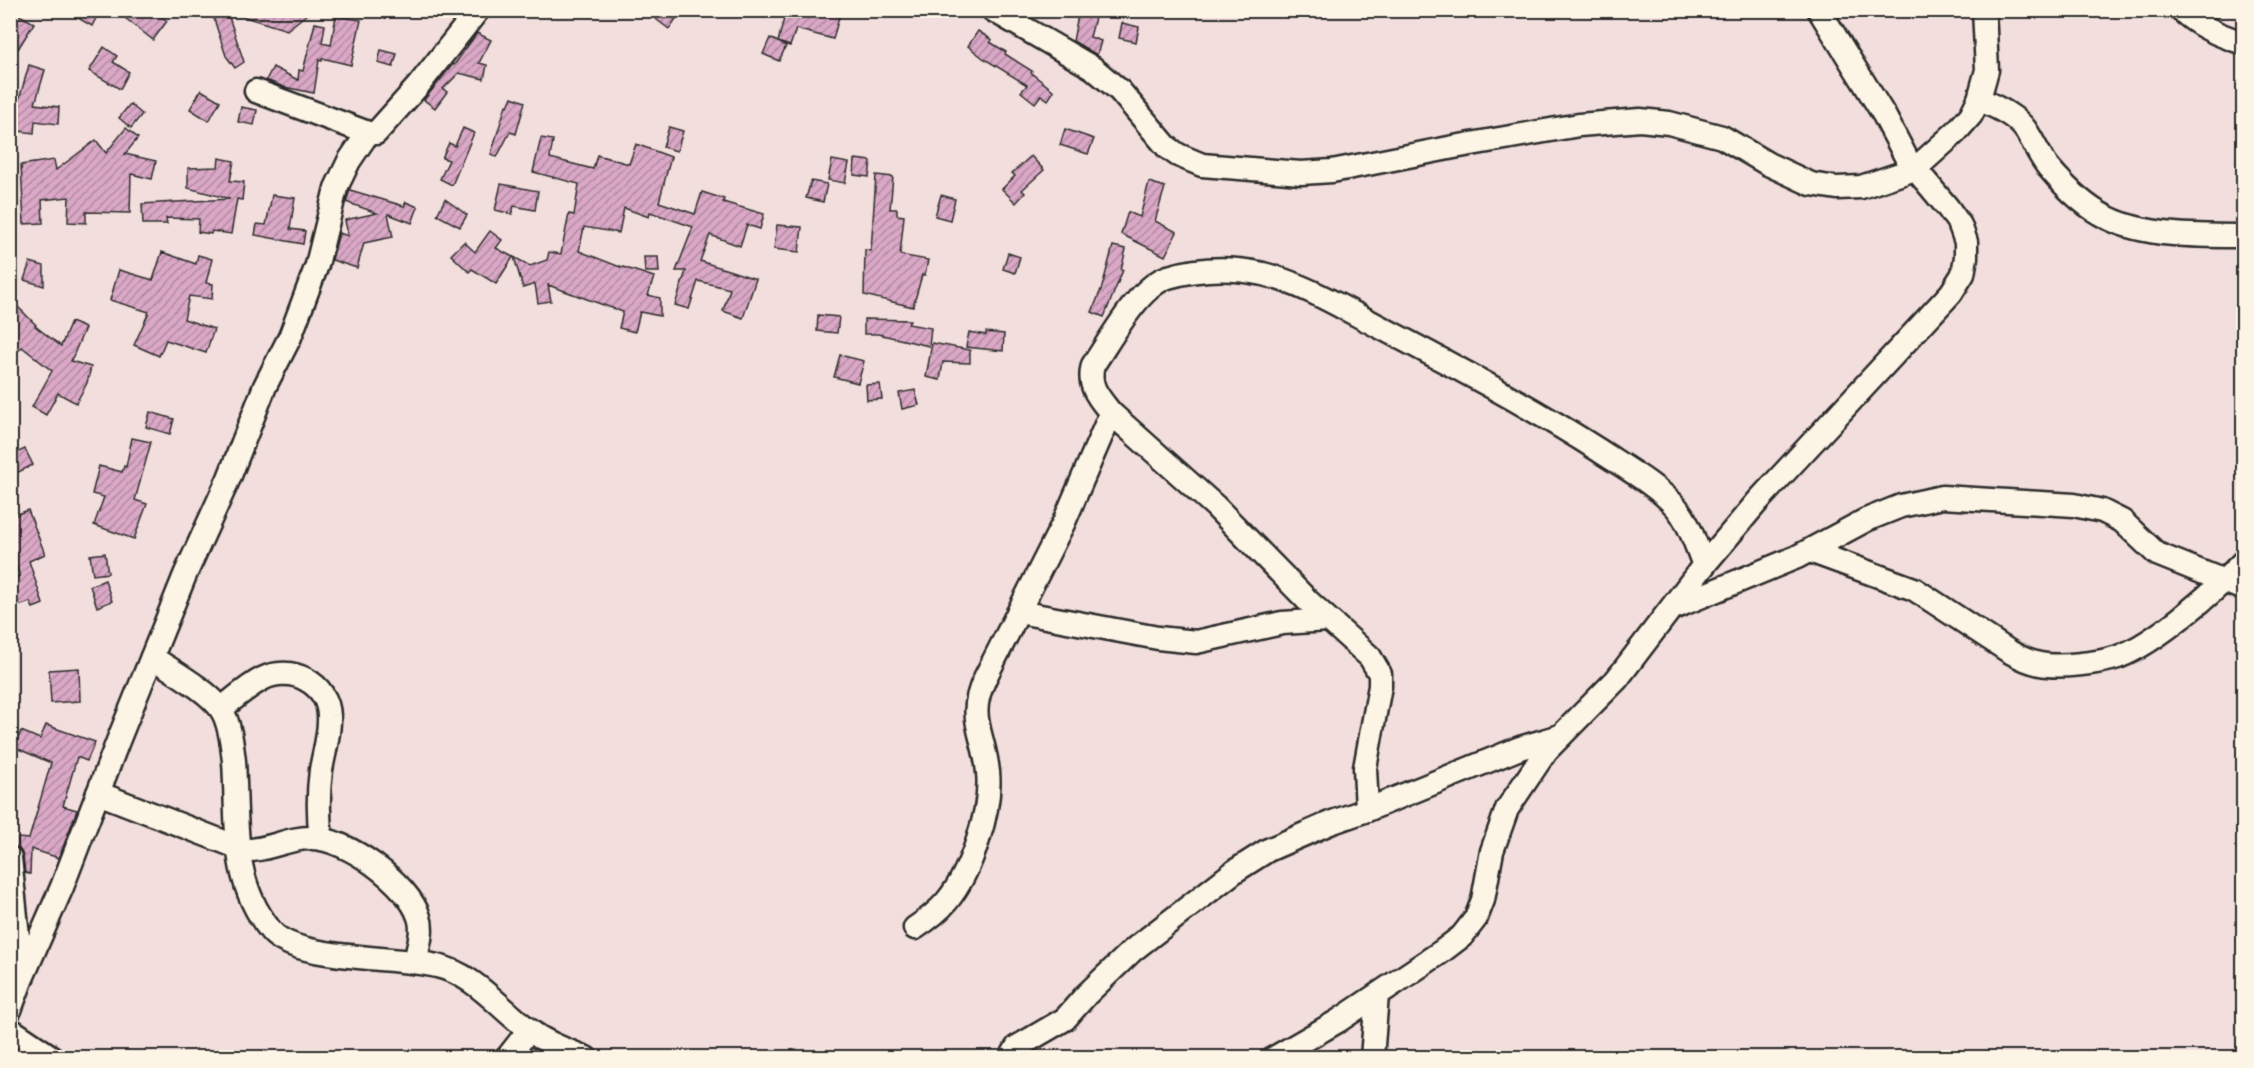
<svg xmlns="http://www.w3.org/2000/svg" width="2254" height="1068" viewBox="0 0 2254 1068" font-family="'Architects Daughter',sans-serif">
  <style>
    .building { fill: url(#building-hatch); stroke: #2b2b2b; stroke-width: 1.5 }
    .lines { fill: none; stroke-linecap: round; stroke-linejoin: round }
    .minor-casing { stroke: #2b2b2b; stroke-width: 27 }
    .minor { stroke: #fcf5e5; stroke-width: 22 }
  </style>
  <defs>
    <pattern id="building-hatch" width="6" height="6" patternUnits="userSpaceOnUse" patternTransform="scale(1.5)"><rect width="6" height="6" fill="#daa8c6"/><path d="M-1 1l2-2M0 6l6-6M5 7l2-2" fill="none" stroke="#b189a1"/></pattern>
  </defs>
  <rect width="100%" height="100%" fill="#f2dedc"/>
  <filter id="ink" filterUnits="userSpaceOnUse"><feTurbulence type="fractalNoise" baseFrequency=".0167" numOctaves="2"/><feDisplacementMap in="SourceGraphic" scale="12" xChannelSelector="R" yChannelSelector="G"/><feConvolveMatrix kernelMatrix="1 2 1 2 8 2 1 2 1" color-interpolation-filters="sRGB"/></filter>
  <g filter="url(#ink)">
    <g class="building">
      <path d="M10,10L34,23L10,62Z"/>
      <path d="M64,10H100L92,26Z"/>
      <path d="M115,10H154L167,21L153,40Z"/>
      <path d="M211,10H226L228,14L244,62L235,68L226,56Z"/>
      <path d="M236,10H312L287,30L235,14Z"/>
      <path d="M644,10H682L669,29Z"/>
      <path d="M786,10H841L833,39L796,29L790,46L778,42Z"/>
      <path d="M1079,10H1097L1090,37L1101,41L1097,55L1073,41Z"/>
      <path d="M336,16L361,20L351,65L322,58V61L319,60L314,93L284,87L266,80L273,67L298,80L299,70L303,71L315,23L325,25L322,43L331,45Z"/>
      <path d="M1122,23L1139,27L1136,42L1119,38Z"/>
      <path d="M978,31L992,40L990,42L1006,52L1005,54L1032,71L1031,73L1054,91L1048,100L1041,95L1035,103L1021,92L1027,85L983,58L968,46Z"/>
      <path d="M477,33L491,40L479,63L487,65L484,79L459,73L443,89L447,92L435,108L424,100L453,64L454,65Z"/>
      <path d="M770,38L786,46L779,61L763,54Z"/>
      <path d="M104,47L117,56L113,62L129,72L120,89L89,71Z"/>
      <path d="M381,50L397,54L393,67L378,63Z"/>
      <path d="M29,65L45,70L35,104L59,107L58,124L35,121L34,133L10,130V99L19,100Z"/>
      <path d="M201,90L220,101L209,121L190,109Z"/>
      <path d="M512,97L525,102L516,134L510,132L497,157L491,154L506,105L508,106Z"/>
      <path d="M130,104L142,114L131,128L119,118Z"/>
      <path d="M241,107L257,110L254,125L238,122Z"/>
      <path d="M669,127L683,131L677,151L663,147Z"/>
      <path d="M126,128L138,138L125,154L156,161L152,179L131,174L130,213L86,212V223L68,222L69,197L42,200L43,223L24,224L21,165L54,160L56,170L96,140L106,153Z"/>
      <path d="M463,128L474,133L452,185L440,179L449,160L442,158L449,143L455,146Z"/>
      <path d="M1065,129L1094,139L1088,154L1060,145Z"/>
      <path d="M541,138L553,140L550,158L593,169L597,155L629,164L636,144L671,157L659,202L695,214L702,192L724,199L723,202L764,214L760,229L747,225L740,246L710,235L700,261L756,279L743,318L723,311L730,289L698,281L689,309L675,305L686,271H676L693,227L650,212L649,217L624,208L619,233L584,227L579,251L620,267V266L654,277L648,295L660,298V316L640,312L635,332L619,328L623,312L548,285L551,301L538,303L535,284L523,288L514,257L530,266L547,260L549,252L561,254L569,214L574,215L579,184L533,172Z"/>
      <path d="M1031,156L1044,170L1022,190L1025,193L1016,203L1002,189L1015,176L1012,173Z"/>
      <path d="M219,158L234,161L230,181L244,182L242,200L237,199L231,234L212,231L211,234L198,232L199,219L166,218L167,224H143L142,204L230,199L188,188V168L218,167Z"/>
      <path d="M855,159L871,161L869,177L854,175Z"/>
      <path d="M832,160L849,163L845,183L828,180Z"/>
      <path d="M876,175L893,177L890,209H897V215L904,216L900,255L928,260L925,275H922L913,307L864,295L865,250L871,251Z"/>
      <path d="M811,181L827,184L823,202L806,198Z"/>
      <path d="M1149,182L1165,187L1155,221L1177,232L1165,256L1121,234L1128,212L1140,217Z"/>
      <path d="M501,184L538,191L535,210L514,206L512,214L495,210Z"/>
      <path d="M350,190L404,206L406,202L418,207L412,223L388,214L393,237L364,243L357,268L332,260L339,233L348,236L345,220L377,213L346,202Z"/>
      <path d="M272,195L295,198L290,229L305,231L303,244L255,235L257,224L266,225Z"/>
      <path d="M941,195L955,199L950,220L935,216Z"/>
      <path d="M445,199L467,215L460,227L437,215Z"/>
      <path d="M777,225L802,227L799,252L774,249Z"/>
      <path d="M490,231L502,240L496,248L513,257L496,284L472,269L469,272L451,255L464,242L475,252Z"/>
      <path d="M1113,246L1126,249L1121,270H1123L1104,317L1092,312L1102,287Z"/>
      <path d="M162,252L196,264L198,255L212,259L206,283L213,284L212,299L189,296L184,319L214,329L206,353L166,340L159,356L134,345L149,312L110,300L119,270L153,280Z"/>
      <path d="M1008,253L1020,257L1015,273L1003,269Z"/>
      <path d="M644,257H658L659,272H645Z"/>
      <path d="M30,262L44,266V286L24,280Z"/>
      <path d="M18,307L36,325L35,326L61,346L71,322L85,328L71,361L91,367L87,383L76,403L58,393L46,415L32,407L52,371L22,347L10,359V315Z"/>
      <path d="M818,315L839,317L837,333L817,331Z"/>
      <path d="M864,319L910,320L908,324L931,328L929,346L878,334H864Z"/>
      <path d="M969,332L986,335V332L1004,334L1003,351L966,347Z"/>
      <path d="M932,343L970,350V363L943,362L940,380L926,377Z"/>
      <path d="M840,355L864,361L858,383L834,377Z"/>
      <path d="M880,384L882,399L867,400L866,385Z"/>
      <path d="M915,390L919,405L902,409L899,393Z"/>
      <path d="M150,412L174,419L170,434L146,427Z"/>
      <path d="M132,438L151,442L135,500L147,504L134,539L94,525L104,497L92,494L99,466L122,472L124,466L126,467Z"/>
      <path d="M25,449L33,465L10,476V456Z"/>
      <path d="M28,510L45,554L29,561L43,604L33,608L30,602L10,609V579L20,576L10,551V517Z"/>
      <path d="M105,553L108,573L93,575L90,555Z"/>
      <path d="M105,580L112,601L97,607L90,586Z"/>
      <path d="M79,668L80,701L51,703L49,670Z"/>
      <path d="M46,725L95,742L87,761L77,757L63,806L77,810L59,858L31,849L30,874L25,873L23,856L18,847V838L29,839L51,763L14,747L21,731L40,739Z"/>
    </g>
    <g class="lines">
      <g class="minor-casing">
        <g id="minor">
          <path d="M993,10L1093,68L1120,91L1167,147L1178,155L1202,165L1301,173L1332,171L1454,147L1579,125L1640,120L1669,123L1722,137L1768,164L1811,184L1837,188L1861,187L1915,169L1956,132L1971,115L1979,99L1987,70L1984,10"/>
          <path d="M2181,10C2199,27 2220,36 2244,43"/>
          <path d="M256,91L368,133H376L418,86L478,10"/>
          <path d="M1979,99C1995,107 2014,114 2025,129C2034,142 2039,156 2049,168C2065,187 2085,207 2108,218C2146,237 2202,236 2244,236"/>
          <path d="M1810,551L1914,589L2010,652C2019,657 2029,662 2040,664C2059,668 2100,663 2118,657C2156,643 2215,591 2244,561"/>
          <path d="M1673,608L1797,557L1866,520L1901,506L1942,497L2074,505L2102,511L2122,521L2157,554L2244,589"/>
          <path d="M1019,612L1158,638L1196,642L1282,623L1328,620"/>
          <path d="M152,657C172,671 206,689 221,709C230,723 232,745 234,761C238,821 230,881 271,931C295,961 397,956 437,966C474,974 499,1008 529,1030C546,1043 566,1050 586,1058"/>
          <path d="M221,709C234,699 247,687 262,679C291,664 328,683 329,716C330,734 324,752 321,770C318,793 318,815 321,838"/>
          <path d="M98,793L245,850C268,851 289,837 312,838C346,838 409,884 419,917C424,931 418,947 415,962"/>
          <path d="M1367,810L1365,768L1380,686V674L1370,657L1309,602L1215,506L1111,413C1099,398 1087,386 1093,365C1111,339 1138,287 1168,277C1199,268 1231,267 1263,274C1304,284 1341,307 1378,326C1454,366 1528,405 1600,451C1624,467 1658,486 1677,508C1690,524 1696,546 1704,565"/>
          <path d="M10,858L22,976"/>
          <path d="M915,928C927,920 938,912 947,901C971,872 992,810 988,772C984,732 966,718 985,678L1064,522L1111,413"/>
          <path d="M10,1010L22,978L62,887L118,741L185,575L229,478L265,386L290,337L317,265L336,188L349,161L368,133"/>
          <path d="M10,1029L53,1058"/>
          <path d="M507,1058L529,1030"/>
          <path d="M1011,1058L1017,1047L1065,1019L1087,994L1133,950L1235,871L1268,850L1330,823L1367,810L1520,748L1560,736"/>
          <path d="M1274,1058L1338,1021L1441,952L1462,936L1476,918L1483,900L1492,851L1507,809L1546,751L1617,679L1704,565L1758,501L1951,293L1963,274L1966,257V242L1960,225L1948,208L1907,159L1884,115L1819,10"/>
          <path d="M1372,1058L1377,995"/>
        </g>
      </g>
      <use href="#minor" class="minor"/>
    </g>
  </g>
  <rect width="2254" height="1068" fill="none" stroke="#fcf5e5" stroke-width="36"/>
  <rect x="18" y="18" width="2218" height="1032" fill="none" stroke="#2b2b2b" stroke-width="2" filter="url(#ink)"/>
</svg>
